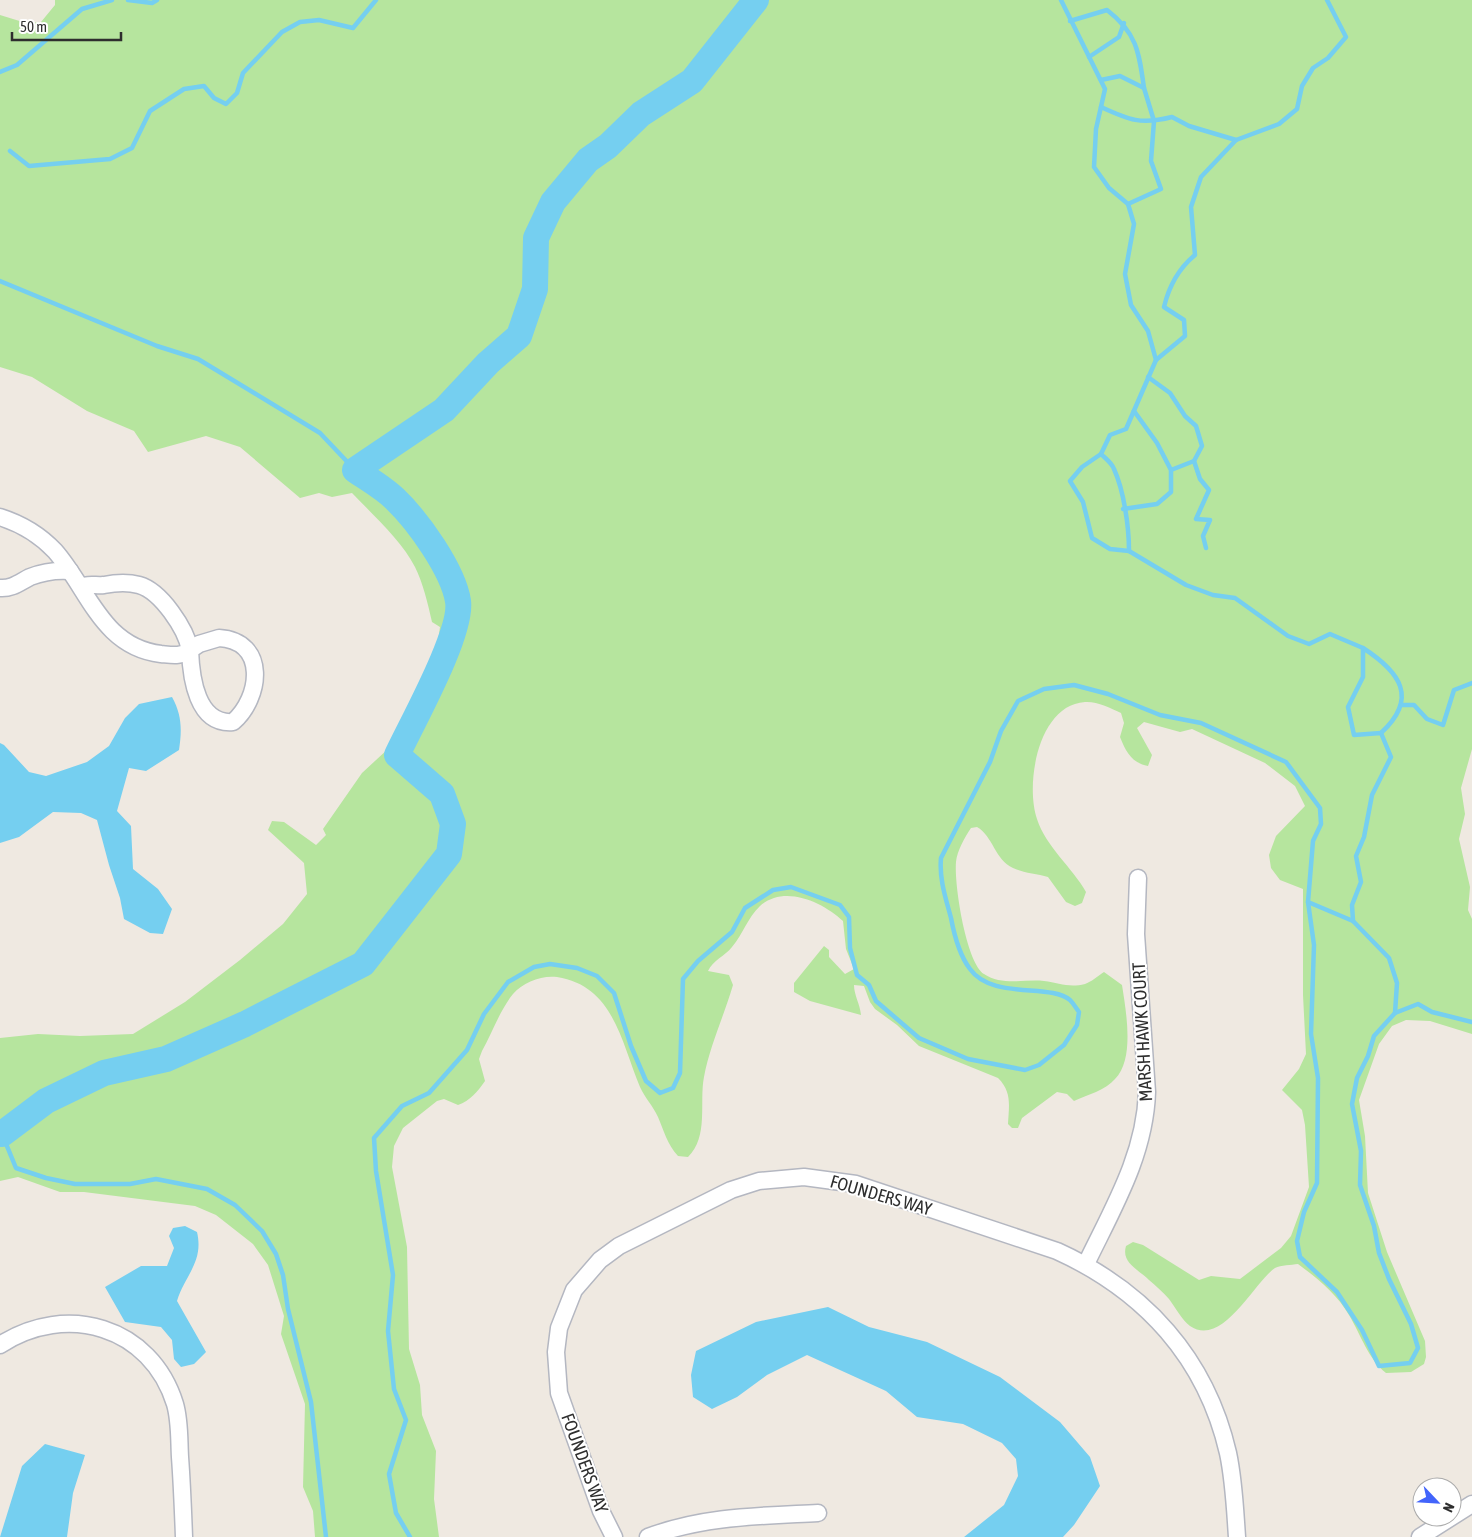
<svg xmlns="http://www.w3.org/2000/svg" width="1472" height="1537" viewBox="0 0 1472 1537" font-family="'Asap Condensed',sans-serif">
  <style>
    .green { fill: #b6e59e }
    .water { fill: #75cff0 }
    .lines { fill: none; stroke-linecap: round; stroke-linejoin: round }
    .stream { stroke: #75cff0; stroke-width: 4.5 }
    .river { stroke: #75cff0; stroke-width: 26 }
    .minor-casing { stroke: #b4b7c1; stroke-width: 19 }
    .minor { stroke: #fff; stroke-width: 16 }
    .labels { text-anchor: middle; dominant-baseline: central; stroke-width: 4; stroke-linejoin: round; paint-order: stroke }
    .street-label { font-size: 18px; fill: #2e2e2e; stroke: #fff }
  </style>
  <rect width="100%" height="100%" fill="#efe9e1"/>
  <path class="green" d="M55,0H1472V749L1461,788L1465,814L1459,839L1470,887L1468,910L1472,919V1034L1430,1021L1406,1020L1392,1026L1379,1044L1359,1100L1365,1136L1368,1193L1387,1252L1425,1341L1426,1357L1424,1364L1411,1372L1386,1373C1368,1359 1361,1335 1349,1315C1337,1294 1317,1278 1298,1264C1291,1265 1281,1265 1275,1268C1254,1282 1223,1348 1190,1326C1182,1320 1175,1307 1169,1299C1163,1292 1156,1286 1149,1280C1138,1269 1121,1263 1126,1246L1133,1242L1143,1245L1199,1280L1211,1276L1240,1279L1281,1248L1291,1236L1309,1187L1305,1125L1302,1110L1282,1090L1299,1069L1306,1054L1303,995V889L1280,880L1271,868L1269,855L1276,836L1305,806L1295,786L1265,763L1192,729L1180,732L1144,722L1137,728L1152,755L1148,766C1132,763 1126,752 1120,737L1124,723L1121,713C1111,708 1096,701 1085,702C1038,705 1025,784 1037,819C1046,847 1072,867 1086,892L1082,903L1075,906L1066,902L1048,877C1037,874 1023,873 1013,868C995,860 993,836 977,827L971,828C965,837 957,851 956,862C954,884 966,962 984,974C1002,986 1024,979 1044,981C1059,983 1069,988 1085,984C1091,982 1098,976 1104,972L1122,985C1126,1011 1135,1059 1115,1079C1106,1090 1087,1095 1074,1101L1067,1094L1057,1092L1022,1118L1018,1128H1012L1008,1124C1009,1105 1012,1092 998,1078L919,1046L897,1025L875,1009L870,1002L864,986L854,985C854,995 860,1004 861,1015L810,1001L794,992V983L824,946L829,950V957L845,974L854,969L846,949L843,921C823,902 784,884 760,906C748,917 743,934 732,947C725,956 713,960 708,971L729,975L733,985C724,1016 710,1045 704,1077C699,1102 709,1137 688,1157L678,1156C667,1144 664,1131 658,1117C653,1106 645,1098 640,1087C621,1042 614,986 557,977C542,975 523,982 513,994C500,1010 492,1033 482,1051L479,1059L485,1081C478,1091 470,1101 458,1105L444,1099L437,1101L403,1128L394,1146L392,1167L407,1247L409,1349L420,1385L422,1415L436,1451L434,1499L439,1537H315L313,1511L303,1487L305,1404L281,1334L284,1316L268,1265L253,1244L216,1215L195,1206L84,1192H60L18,1177L0,1181V1038L38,1034L80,1036L133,1034L185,1002L240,960L283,924L307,894L304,863L268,830L272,821L284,822L316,845L326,835L323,829L362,773L389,748L404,716L410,714L436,655L440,627L432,622C428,604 423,583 415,567C402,541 372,514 352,493L332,497L319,493L300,498L240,447L206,436L148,452L134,431L87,411L32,377L0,367V15L26,23L41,22L55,5Z"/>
  <g class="water">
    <path d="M172,697C182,715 182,730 179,750L146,771L129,768L117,811L131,826L133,869L158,889L172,909L163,934L150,933L124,919L120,898L109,865L97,820L81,813L53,812L19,837L0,843V743L4,745L29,772L46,776L87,762L109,746L125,718L139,704Z"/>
    <path d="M185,1226L197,1232C204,1262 185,1275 177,1301L206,1352L194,1364L181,1367L174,1359L172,1340L161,1327L125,1322L105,1287L141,1266H167L174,1248L169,1236L173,1228Z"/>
    <path d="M828,1307L869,1327L927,1342L1000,1377L1060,1422L1090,1457L1100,1486L1074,1525L1063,1537H964L1004,1505L1018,1476L1016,1459L1002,1443L963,1424L917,1417L886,1391L807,1355L767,1375L737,1397L712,1409L693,1397L691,1375L696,1351L756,1322Z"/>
    <path d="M45,1444L85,1455L73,1493L67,1537H0L22,1466Z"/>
  </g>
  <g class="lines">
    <g class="stream">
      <path d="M128,0L152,3L157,0"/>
      <path d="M1061,0L1105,89L1096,129L1094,167L1109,188L1128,204L1134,224L1125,274L1131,305L1148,331L1156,360L1126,429L1110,435L1101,454L1082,467L1070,481L1083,502L1092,538L1110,549L1129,551L1186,585L1213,595L1235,598L1288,636L1309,644L1330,634L1363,648V677L1348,707L1354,735L1381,733L1391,757L1372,795L1364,837L1356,856L1361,882L1352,905L1353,921L1389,958L1397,983L1395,1013"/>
      <path d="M1070,21L1107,10C1137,33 1139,52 1144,88"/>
      <path d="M1089,57L1119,37L1124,23"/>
      <path d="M0,72L17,65L82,9L112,0"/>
      <path d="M1101,80L1120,76L1144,88L1154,121L1151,161L1161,189L1128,204"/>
      <path d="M1101,107C1129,120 1141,125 1172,117L1189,126L1236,140"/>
      <path d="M10,151L29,166L110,159L132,148L150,111L184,89L204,86L214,98L226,104L237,93L243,73L282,32L300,22L319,20L353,28L376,0"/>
      <path d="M0,281L157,346L198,359L320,433L355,470"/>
      <path d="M1156,360L1185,336L1184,320L1164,307C1169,286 1178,269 1195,255L1191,207L1201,177L1236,140L1279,124L1297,109L1302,86L1313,68L1328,58L1346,37L1327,0"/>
      <path d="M1148,377L1170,393L1185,416L1196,426L1202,446L1194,461L1171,470"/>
      <path d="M1101,454C1105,458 1112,463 1114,469C1124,491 1129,527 1129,551"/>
      <path d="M1194,461L1200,479L1209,490L1196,519L1210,520L1203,536L1206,548"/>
      <path d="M1123,509L1157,504L1171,492V470L1157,443L1134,411"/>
      <path d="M1363,648C1400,672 1419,698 1381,733"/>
      <path d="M1401,705H1414L1427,719L1443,725L1454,690L1472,683"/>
      <path d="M1308,902L1353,921"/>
      <path d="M2,1134L16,1168L46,1178L75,1184H130L156,1179L207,1189L235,1205L262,1231L276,1254L283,1275L288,1309L311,1402L326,1537"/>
      <path d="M410,1537L396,1513L389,1474L406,1420L394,1389L388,1331L393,1275L376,1171L374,1138L402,1106L429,1093L467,1050L484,1014L508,982L534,967L550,964L577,968L597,976L614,993L631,1046L646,1081L660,1093L673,1088L680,1073L683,979L698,961L732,932L745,908L773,890L791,887L840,905L849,917L850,948L857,975L869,985L876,1001L919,1038L968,1059L1025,1070L1039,1065L1064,1045L1077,1025L1079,1012C1076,1008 1073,1003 1070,1000C1050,983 992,1000 970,969C960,956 954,934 951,918C946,899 939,879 941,858L990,762L1001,731L1018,701L1044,689L1074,685L1108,694L1160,715L1201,723L1286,762L1320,808L1321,824L1313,841L1308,902L1314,945L1311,1034L1318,1078L1317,1183L1304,1212L1297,1241L1300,1257L1337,1292L1362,1330L1379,1366L1410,1363L1418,1348L1411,1324L1389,1279L1379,1253L1374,1226L1360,1185L1361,1151L1352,1104L1357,1078L1368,1056L1374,1036L1395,1013L1418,1004L1432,1012L1472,1022"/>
    </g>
    <path class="river" d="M0,1134H2L46,1101L104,1073L166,1059L245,1024L363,964L449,854L453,824L442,794L397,755C412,723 463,632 458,601C453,570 418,521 395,499C384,488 368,479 355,470L444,410L488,363L519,336L535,289L536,238L553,202L588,160L608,146L641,114L692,81L756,0"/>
    <g class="minor-casing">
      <g id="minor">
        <path d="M0,517C22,524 39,534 55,551C89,590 102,647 161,654C172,655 181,657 190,650C186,629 161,591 139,585C128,582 114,583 104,585C96,586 88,583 81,587"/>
        <path d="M0,588C12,589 20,582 30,577C43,572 57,570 70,571"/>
        <path d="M219,638C268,641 261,698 233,722C197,725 191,678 190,650L199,644Z"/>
        <path d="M1086,1264C1113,1208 1145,1155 1147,1092L1136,934L1138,878"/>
        <path d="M0,1345C66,1302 151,1326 175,1404C180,1421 179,1440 180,1457C182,1484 183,1510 184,1537"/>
        <path d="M614,1537L601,1511L559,1393L556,1352L559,1328L574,1290L600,1260L619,1246L731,1190L759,1181L804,1177L856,1184L1057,1251C1145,1291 1206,1358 1228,1453C1234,1481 1235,1509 1237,1537"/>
        <path d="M648,1537C703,1516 760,1516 818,1513"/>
        <path d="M1420,1537L1472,1504"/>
      </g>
    </g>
    <use href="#minor" class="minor"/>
  </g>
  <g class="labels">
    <g class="street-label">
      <text transform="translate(1142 1032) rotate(-93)">MARSH HAWK COURT</text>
      <text transform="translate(881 1195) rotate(16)">FOUNDERS WAY</text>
      <text transform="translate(585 1463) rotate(70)">FOUNDERS WAY</text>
    </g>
  </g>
  <g transform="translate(1437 1502) rotate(115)"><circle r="24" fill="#ffffff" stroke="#ababab"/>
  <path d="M0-4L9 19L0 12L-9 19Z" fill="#4264fb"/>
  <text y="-8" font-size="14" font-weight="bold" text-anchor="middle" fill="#2e2e2e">N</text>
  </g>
  <path d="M12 32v8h109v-8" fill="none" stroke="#2e2e2e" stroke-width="2.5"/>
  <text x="20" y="32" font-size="15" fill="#2e2e2e" stroke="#ffffff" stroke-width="4" paint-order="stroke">50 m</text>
</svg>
